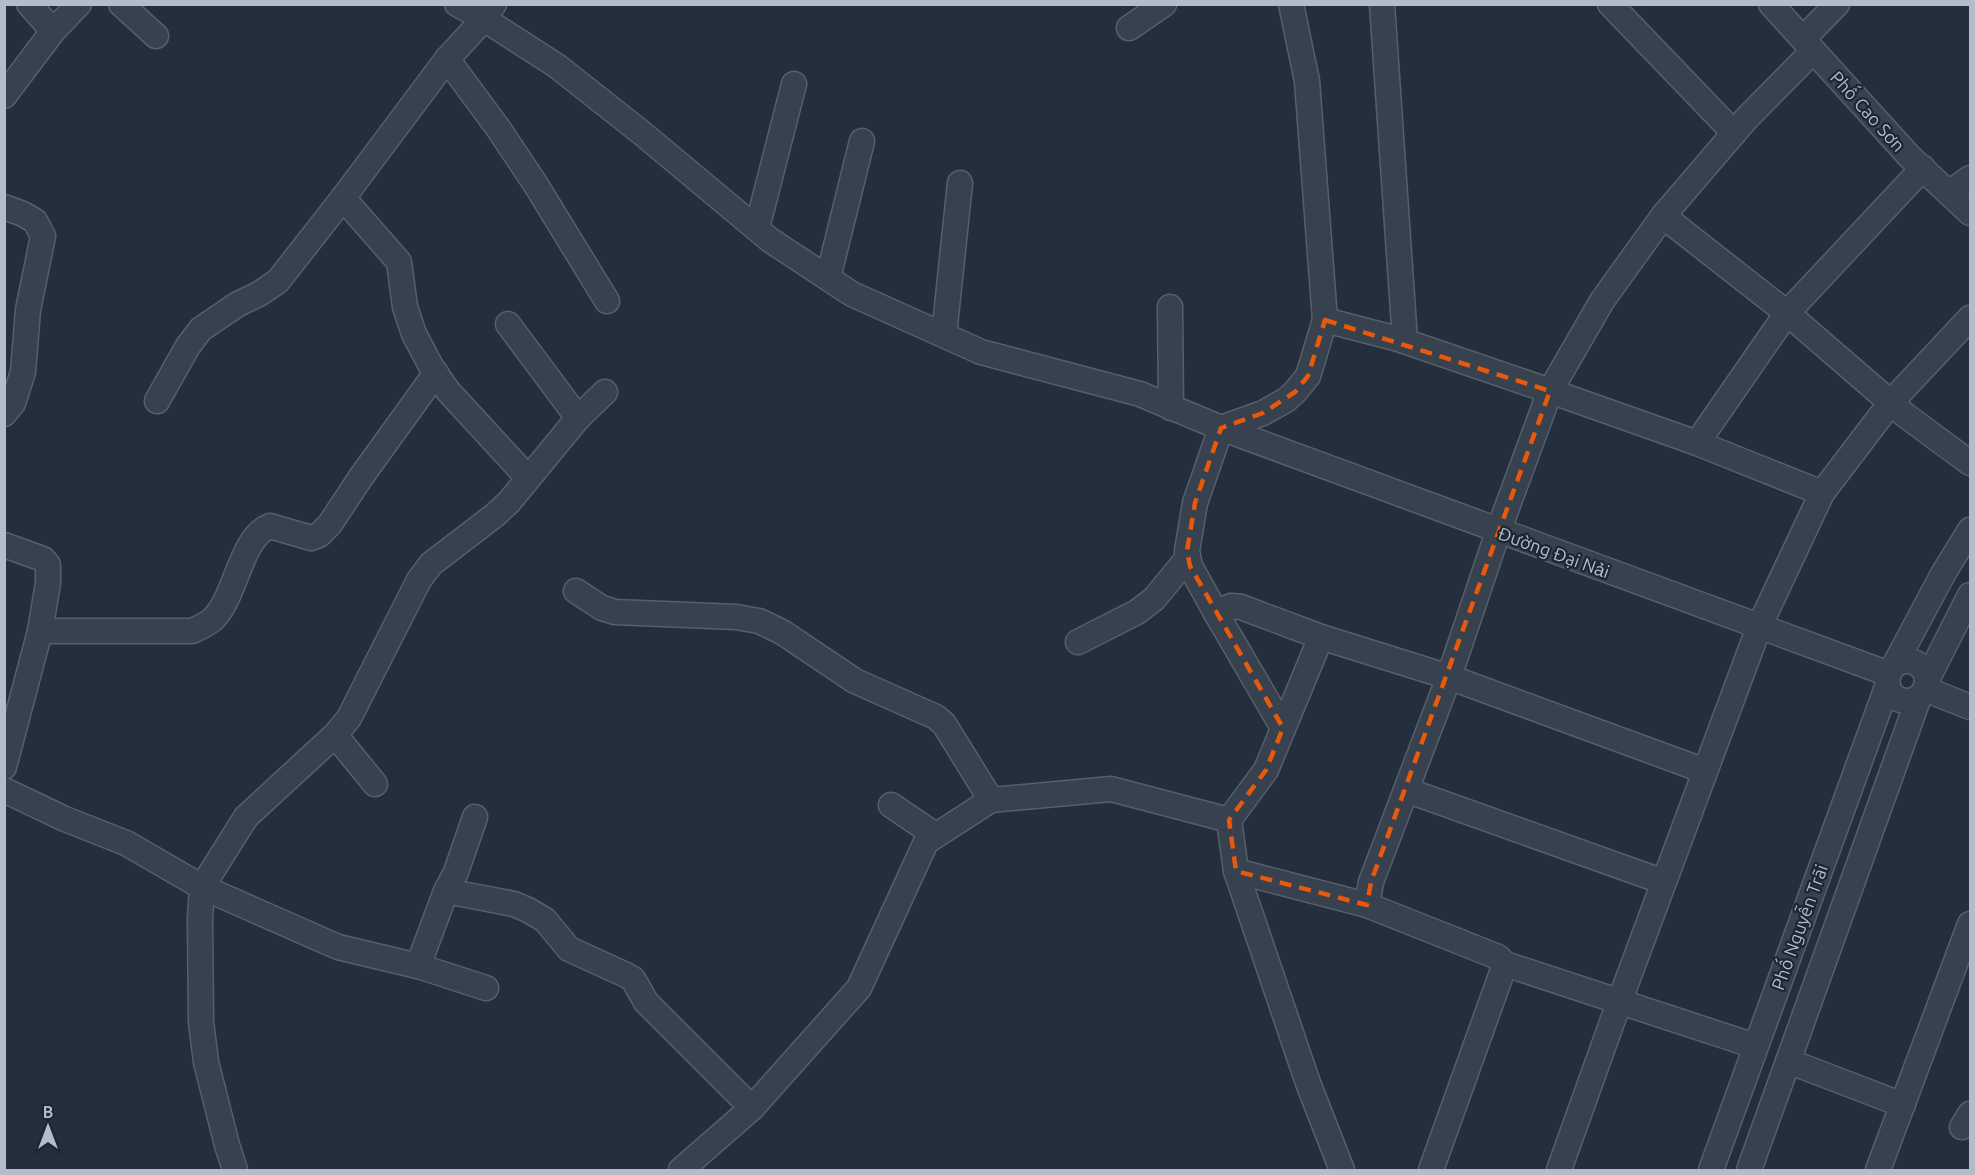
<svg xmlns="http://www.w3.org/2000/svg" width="1975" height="1175" viewBox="0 0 1975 1175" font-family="Ubuntu,sans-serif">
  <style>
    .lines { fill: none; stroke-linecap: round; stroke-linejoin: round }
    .minor-casing { stroke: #565f6c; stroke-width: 27 }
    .minor { stroke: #38414e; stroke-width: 24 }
    .marked { fill: none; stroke: #e8590c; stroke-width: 4.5; stroke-dasharray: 12 8; stroke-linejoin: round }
    .labels { text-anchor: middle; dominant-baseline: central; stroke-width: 4.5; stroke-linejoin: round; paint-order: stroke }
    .street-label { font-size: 18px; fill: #b4bcc9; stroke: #1d2633 }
  </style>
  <rect width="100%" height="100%" fill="#242f3e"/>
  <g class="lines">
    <g class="minor-casing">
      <g id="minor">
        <path d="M29,4L53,31"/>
        <path d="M121,4L156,36"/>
        <path d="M457,4L484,19L557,66L643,134L770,240L852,294L981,352L1140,394L1221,428L1889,674"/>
        <path d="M1382,4L1405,341"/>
        <path d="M1610,4L1734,133"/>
        <path d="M1771,4L1909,156L1970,213"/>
        <path d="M1129,28L1164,4"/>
        <path d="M1803,39L1837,4"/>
        <path d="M447,59L498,128L536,185L607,301"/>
        <path d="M4,96L53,31L79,4"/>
        <path d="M1949,193L1970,178"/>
        <path d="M343,198L399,262L405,307L414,334L432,368L448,391L528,478"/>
        <path d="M4,207L23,214L35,221L43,236L28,310L23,372L13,403L4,414"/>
        <path d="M1663,216L1787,313L1905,415L1970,463"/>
        <path d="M757,228L794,84"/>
        <path d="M828,278L862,141"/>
        <path d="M1170,307L1171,408"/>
        <path d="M1325,320L1398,339L1550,391L1697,443L1822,493"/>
        <path d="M508,324L578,418"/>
        <path d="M944,335L960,183"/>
        <path d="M157,401L188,346L201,329L238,304L259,294L278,281L343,198L447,59L484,19L494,4"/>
        <path d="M1221,428L1263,413L1286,400L1295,392L1308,376L1325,320L1307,81L1291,4"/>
        <path d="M1697,443L1787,313L1923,168"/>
        <path d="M4,545L43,559L48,565V583L40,631L4,767"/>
        <path d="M576,591L602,608L615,612L736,617L759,621L782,632L855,681L936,717L944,724L991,800L926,842L859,988L752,1108L681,1170"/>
        <path d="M1216,613L1190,566L1187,551L1195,503L1221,428"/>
        <path d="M40,631H192C199,628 206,625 212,620C236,599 240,537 270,526L311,538L319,535L330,524L361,477L436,373"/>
        <path d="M1321,637L1266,770L1229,820L1236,871L1308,1083L1342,1170"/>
        <path d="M1078,642L1137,612L1154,599L1187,559"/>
        <circle cx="1907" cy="681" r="20"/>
        <path d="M1894,666L1943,574L1970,530"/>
        <path d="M1927,680L1970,595"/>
        <path d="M1925,689L1970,707"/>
        <path d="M1283,728L1216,613L1231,606L1241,607L1321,637L1449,677L1705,771"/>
        <path d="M335,735L375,784"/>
        <path d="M4,790L65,819L126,843L202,887L338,947L418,966L486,988"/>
        <path d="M1406,790L1664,882"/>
        <path d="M991,800L1111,789L1229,820"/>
        <path d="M891,805L935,835"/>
        <path d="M1236,871L1367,905L1498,957L1505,964L1755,1046"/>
        <path d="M446,891L456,872L475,817"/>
        <path d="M1367,905L1371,882L1449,677L1498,532L1550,391L1602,301L1663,216L1746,119L1813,51"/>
        <path d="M418,966L446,891L514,904L528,910L545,920L569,949L626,975L633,979L646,1002L752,1108"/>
        <path d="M1788,1061L1903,1105"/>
        <path d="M1962,1127L1970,1114"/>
        <path d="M235,1170L227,1145L206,1062L201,1022L200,918L202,887L246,817L335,735L349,718L419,580L431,564L495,515L509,502L578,418L605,392"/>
        <path d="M1431,1170L1505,964"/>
        <path d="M1559,1170L1620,1000L1759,627L1822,493L1892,401L1970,318"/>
        <path d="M1711,1170L1888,684"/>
        <path d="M1749,1170L1919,697"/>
        <path d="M1878,1170L1970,924"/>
      </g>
    </g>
    <use href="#minor" class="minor"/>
  </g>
  <path class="marked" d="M1325,320L1550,391L1371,882L1367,905L1236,871L1229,820L1266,770L1283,728L1190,566L1187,551L1195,503L1221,428L1263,413L1295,392L1308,376Z"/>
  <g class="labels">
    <g class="street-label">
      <text transform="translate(1868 111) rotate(48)">Phố Cao Sơn</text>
      <text transform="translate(1554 552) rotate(20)">Đường Đại Nải</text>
      <text transform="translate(1799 927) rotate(-70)">Phố Nguyễn Trãi</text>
    </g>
  </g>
  <rect width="1975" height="1175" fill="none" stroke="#b4bcc9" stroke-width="12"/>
  <g transform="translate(48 1127)" stroke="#1d2633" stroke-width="4.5" paint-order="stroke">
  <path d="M0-4.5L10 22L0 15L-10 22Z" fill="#b4bcc9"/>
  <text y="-9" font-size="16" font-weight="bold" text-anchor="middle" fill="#b4bcc9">B</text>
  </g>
</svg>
